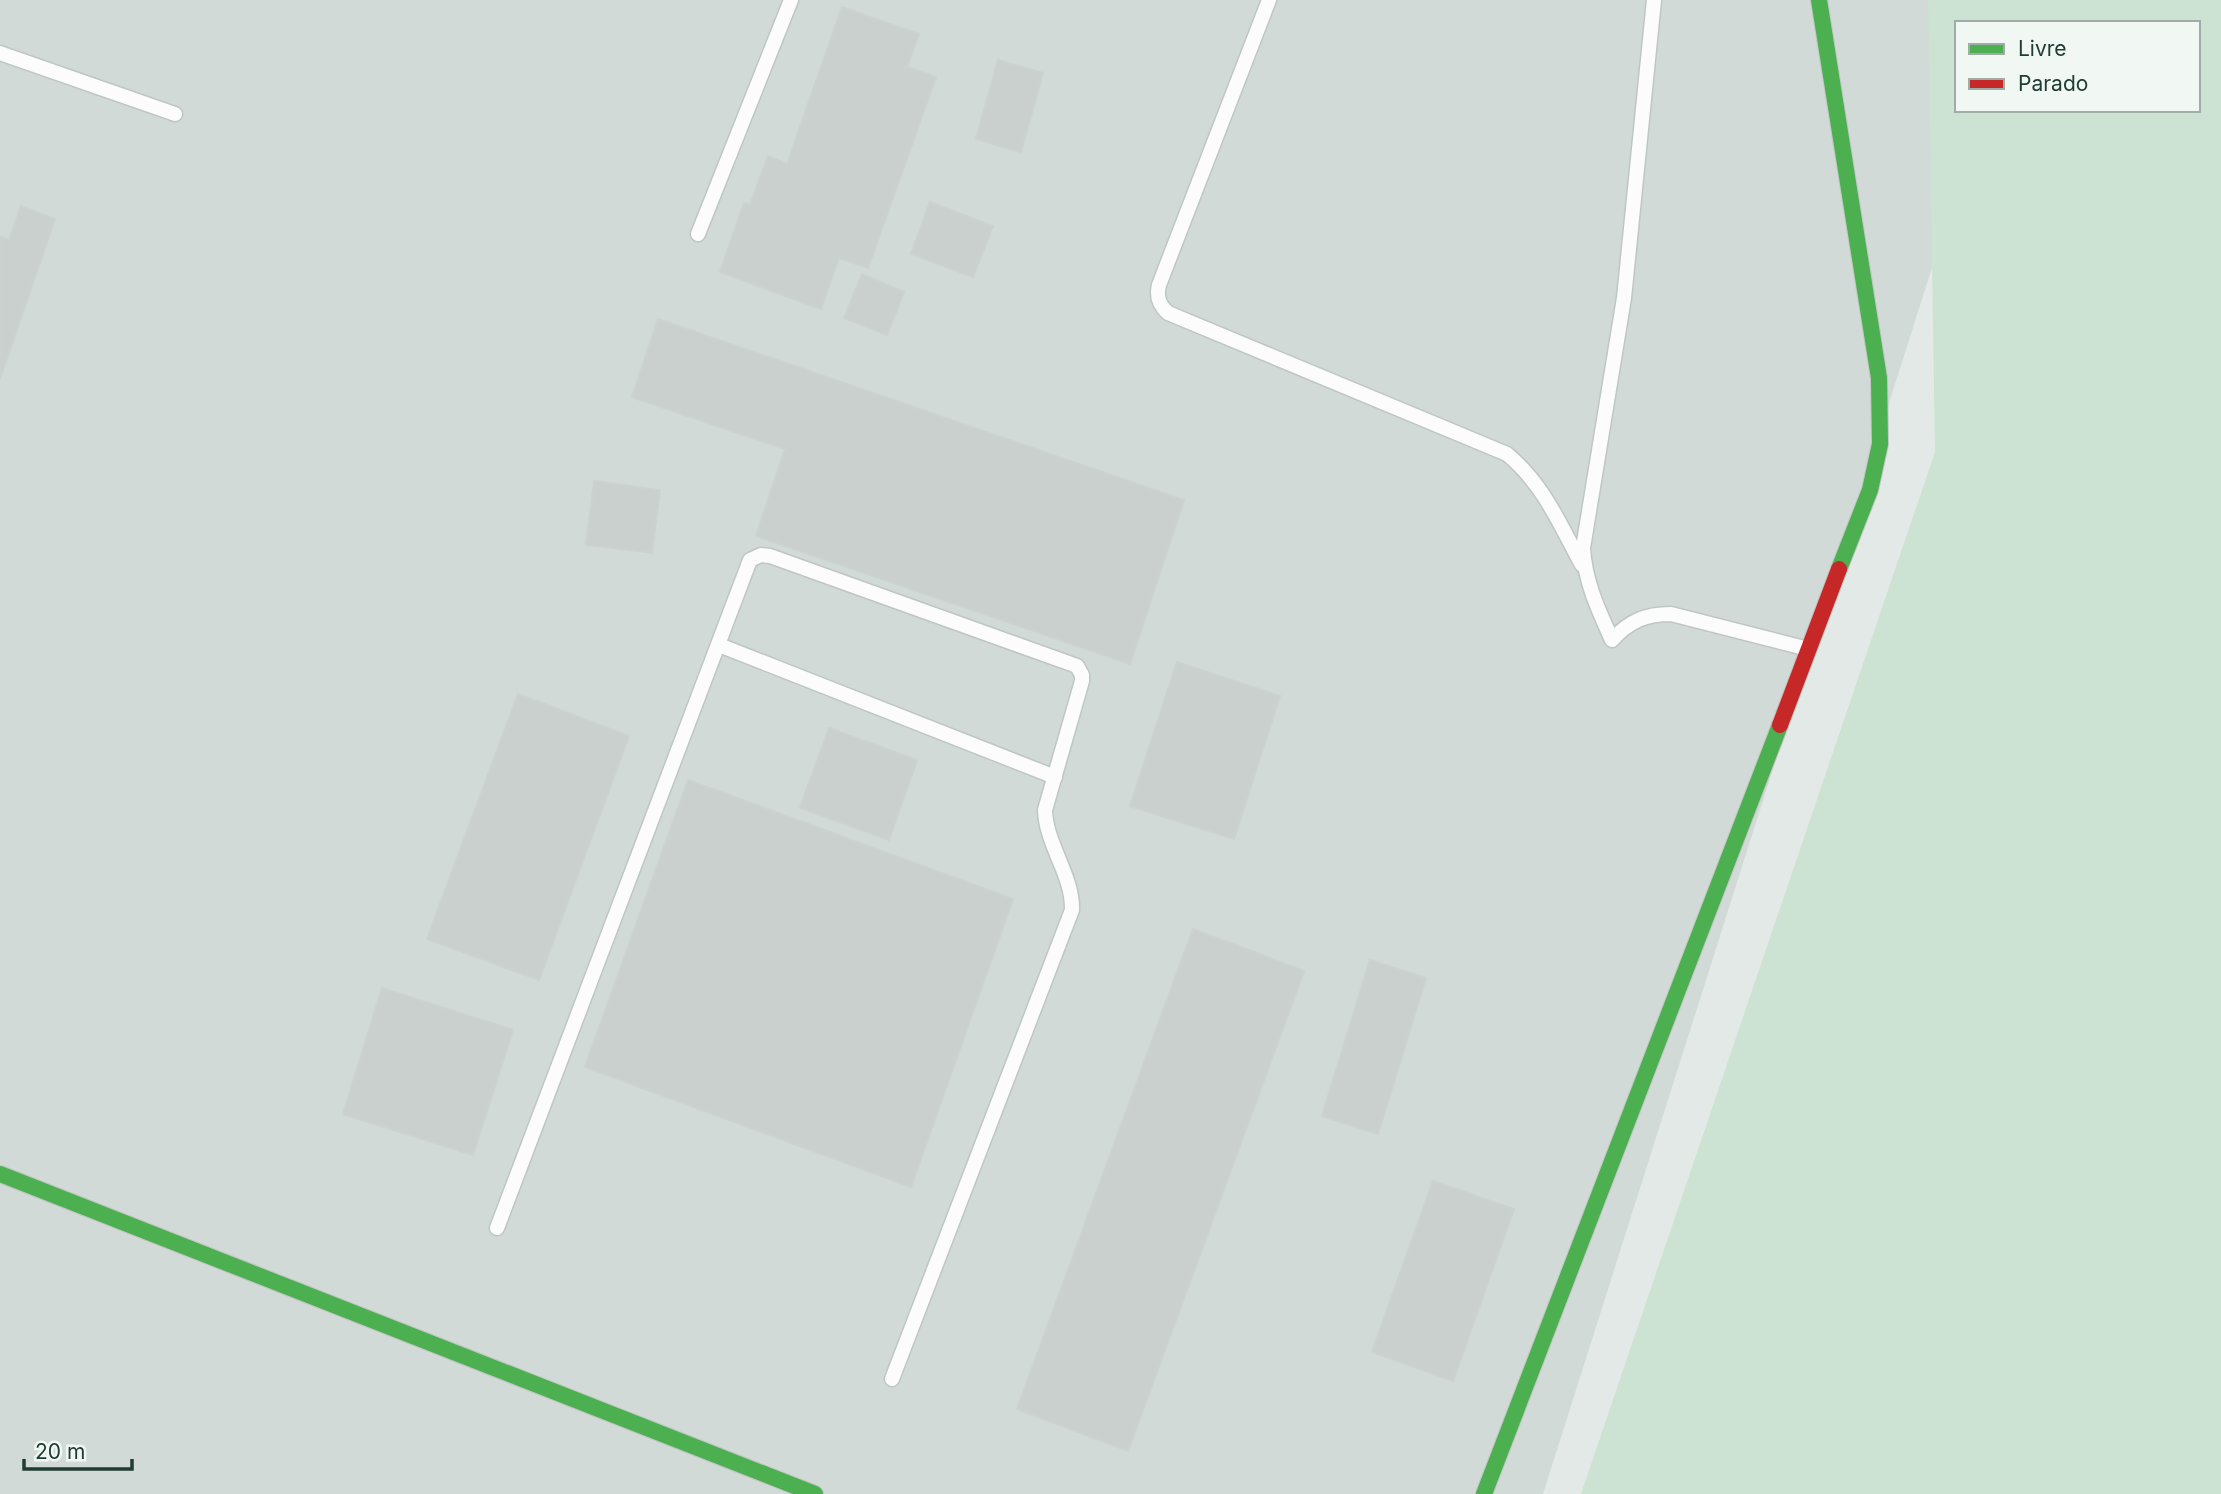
<svg xmlns="http://www.w3.org/2000/svg" width="2221" height="1494" viewBox="0 0 2221 1494" font-family="Inter,sans-serif">
  <style>
    .built { fill: #d1dad6 }
    .green { fill: #cce2d3; fill-rule: evenodd }
    .building { fill: #cad0ce; stroke: #ccd2cf; stroke-width: 2 }
    .lines { fill: none; stroke-linecap: round; stroke-linejoin: round }
    .lane-casing { stroke: #c0c6c3; stroke-width: 17 }
    .fast-casing { stroke: #bfc6c3; stroke-width: 18 }
    .jam-casing { stroke: #bfc6c3; stroke-width: 18 }
    .lane { stroke: #fbfcfb; stroke-width: 14 }
    .fast { stroke: #4caf50; stroke-width: 16 }
    .jam { stroke: #c62828; stroke-width: 16 }
  </style>
  <rect width="100%" height="100%" fill="#e3e9e6"/>
  <path class="built" d="M0,0H2017L1957,23V110H1982L1543,1494H0Z"/>
  <path class="green" d="M1928,0H2221V1494H1581L1935,452ZM1957,23H2198V110H1957Z"/>
  <g class="building">
    <path d="M842,7L919,34L907,67L936,77L868,268L839,258L821,309L720,272L744,203L750,205L768,156L787,164Z"/>
    <path d="M998,60L1043,73L1021,152L976,139Z"/>
    <path d="M930,202L993,226L973,277L911,254Z"/>
    <path d="M21,206L55,219L0,379V237L9,240Z"/>
    <path d="M862,274L904,292L887,335L844,318Z"/>
    <path d="M658,319L1184,500L1130,664L756,536L785,449L632,397Z"/>
    <path d="M594,481L660,490L652,553L586,545Z"/>
    <path d="M1177,662L1280,696L1234,839L1130,806Z"/>
    <path d="M518,694L629,736L539,980L427,939Z"/>
    <path d="M829,728L917,760L889,840L800,808Z"/>
    <path d="M688,780L1013,899L911,1187L585,1067Z"/>
    <path d="M1193,929L1304,971L1128,1451L1017,1409Z"/>
    <path d="M1370,960L1426,978L1378,1134L1322,1116Z"/>
    <path d="M382,988L513,1030L473,1155L343,1114Z"/>
    <path d="M1433,1181L1514,1209L1453,1381L1372,1352Z"/>
  </g>
  <g class="lines">
    <g class="lane-casing">
      <g id="lane">
        <path d="M1269,0L1159,285C1156,297 1159,305 1168,313L1507,454C1544,485 1559,523 1582,565"/>
        <path d="M1654,0L1624,298L1583,548C1585,582 1598,609 1612,640C1629,621 1646,614 1671,614L1808,649"/>
        <path d="M0,53L175,114"/>
        <path d="M698,234L791,0"/>
        <path d="M719,645L1055,777"/>
        <path d="M497,1228L750,560L761,555L770,556L1077,666L1082,675V681L1045,810C1046,845 1073,875 1072,910L892,1379"/>
      </g>
    </g>
    <g class="fast-casing">
      <g id="fast">
        <path d="M1819,0L1879,378L1880,444L1870,490L1839,569"/>
        <path d="M0,1174L815,1494"/>
        <path d="M1484,1494L1780,725"/>
      </g>
    </g>
    <g class="jam-casing">
      <path id="jam" d="M1780,725L1839,569"/>
    </g>
    <use href="#lane" class="lane"/>
    <use href="#fast" class="fast"/>
    <use href="#jam" class="jam"/>
  </g>
  <rect x="1955" y="21" width="245" height="91" fill="#f1f8f4" stroke="#9eada8" stroke-width="2"/>
  <rect x="1969" y="44" width="35" height="10" fill="#4caf50" stroke="#9eada8" stroke-width="2"/>
  <text x="2018" y="56" font-size="21" fill="#213c35">Livre</text>
  <rect x="1969" y="79" width="35" height="10" fill="#c62828" stroke="#9eada8" stroke-width="2"/>
  <text x="2018" y="91" font-size="21" fill="#213c35">Parado</text>
  <path d="M24 1459v10h108v-10" fill="none" stroke="#213c35" stroke-width="3.5"/>
  <text x="35" y="1459" font-size="21" fill="#213c35" stroke="#f1f8f4" stroke-width="5" paint-order="stroke">20 m</text>
</svg>
